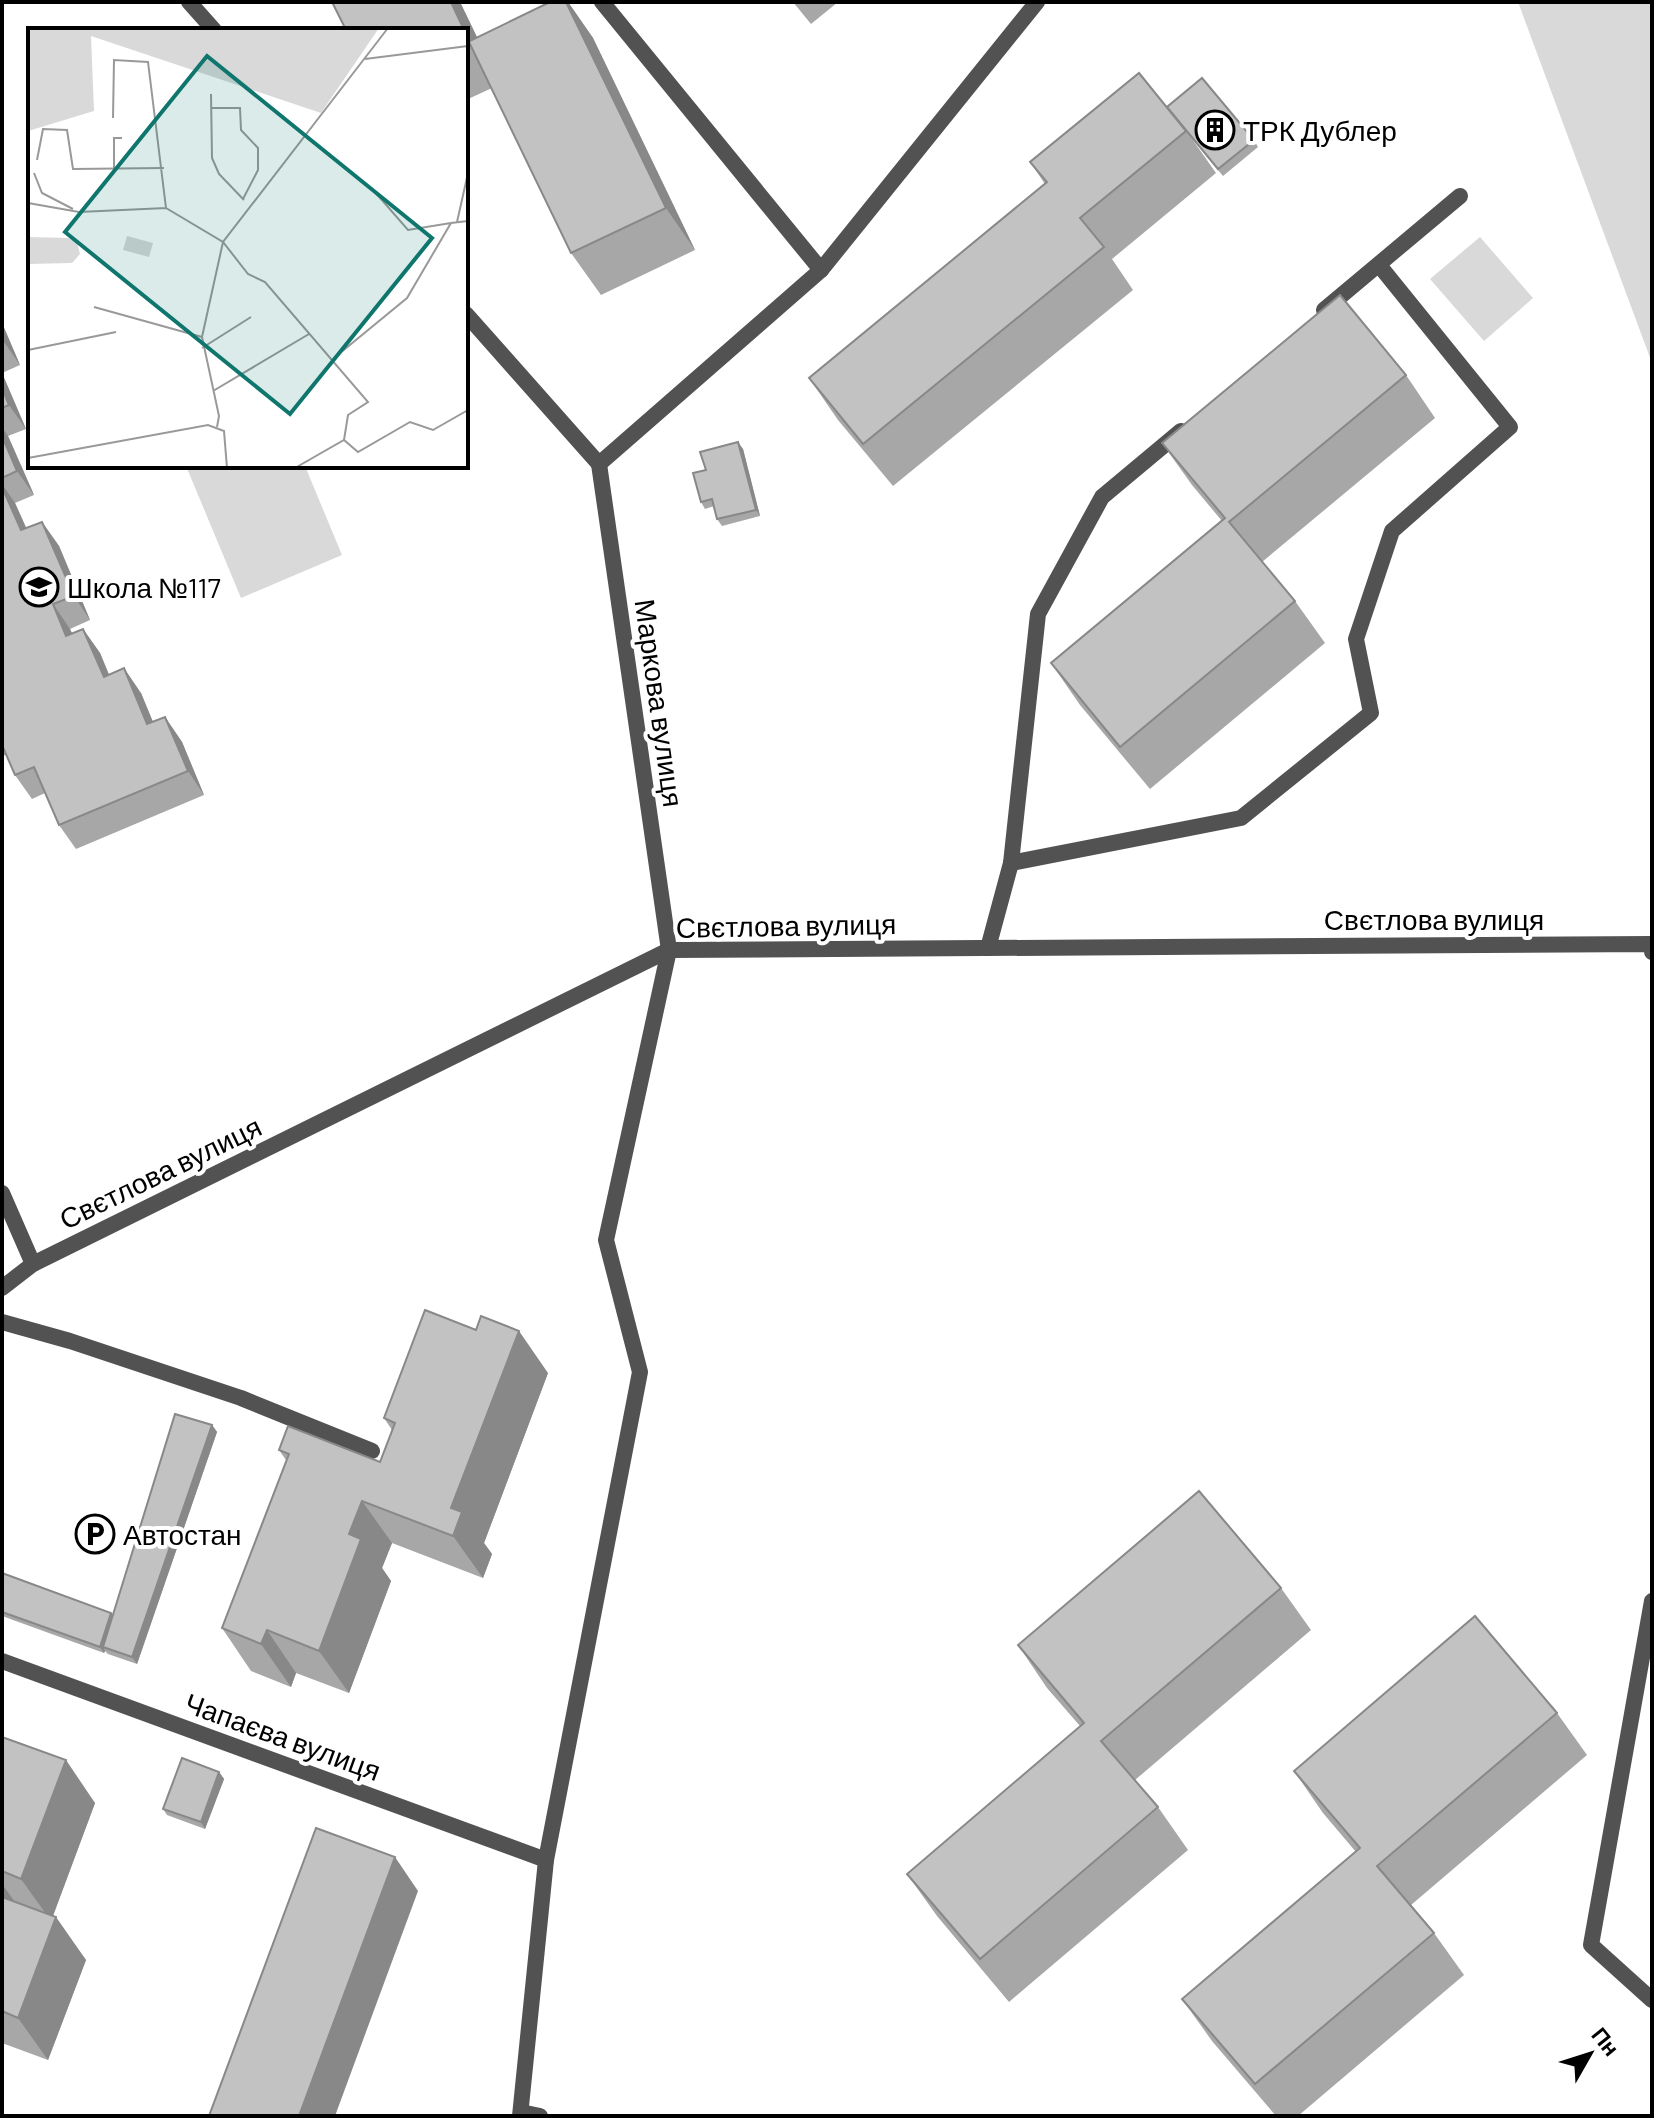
<svg xmlns="http://www.w3.org/2000/svg" width="1654" height="2118" viewBox="0 0 1654 2118" font-family="Barlow,sans-serif">
  <style>
    .green { fill: #d9d9d9 }
    .lines { fill: none; stroke-linecap: round; stroke-linejoin: round }
    .lane { stroke: #525252; stroke-width: 16 }
    .street { stroke: #525252; stroke-width: 16 }
    .wall { fill: #a7a7a7 }
    .shaded-wall { fill: #888 }
    .building { fill: #c2c2c2; stroke: #888; stroke-width: 2 }
    .labels { text-anchor: middle; dominant-baseline: central; stroke-width: 8; stroke-linejoin: round; paint-order: stroke }
    .poi-label { font-size: 28px; fill: #000; stroke: #fff; text-anchor: start }
    .street-label { font-size: 28px; fill: #000; stroke: #fff }
    .inset-road { fill: none; stroke: #999; stroke-width: 2 }
    .view { fill: #0f766e; fill-opacity: 0.15; stroke: #0f766e; stroke-width: 4 }
    .inset-edge { fill: none; stroke: #000; stroke-width: 4 }
  </style>
  <rect width="100%" height="100%" fill="#fff"/>
  <g class="green">
    <path d="M1518,2H1652V363Z"/>
    <path d="M1480,237L1533,298L1484,341L1430,279Z"/>
    <path d="M186,466H305L342,555L241,598Z"/>
  </g>
  <g class="lines">
    <g class="lane">
      <path d="M189,2L214,30"/>
      <path d="M602,2L821,270"/>
      <path d="M1324,310L1460,196"/>
      <path d="M466,314L599,464L821,270L1037,2"/>
      <path d="M1011,863L1241,818L1371,713L1356,639L1392,531L1510,427L1379,265"/>
      <path d="M988,948L1011,863L1038,614L1102,497L1181,431"/>
      <path d="M2,1322L70,1341L241,1398L372,1451"/>
    </g>
    <g class="street">
      <path d="M2,1193L33,1264"/>
      <path d="M2,1288L33,1264L669,950L1652,944V952"/>
      <path d="M1652,1601L1591,1945L1652,2000"/>
      <path d="M2,1661L546,1860"/>
      <path d="M521,2112L540,2116"/>
      <path d="M520,2116L546,1860L640,1372L606,1240L669,950L599,464"/>
    </g>
  </g>
  <g class="wall">
    <path d="M332,2H460L477,37L550,2H568L593,38L695,250L601,295L571,253L492,88L466,100V30Z"/>
    <path d="M793,2H838L811,24Z"/>
    <path d="M1167,107L1254,140L1258,147L1223,176L1190,136L1216,173L1112,259L1133,290L893,486L838,420L809,378L1045,184L1030,162Z"/>
    <path d="M2,323L20,365L2,373L26,429L8,436L34,495L15,503L26,528L42,522L59,546L90,620L70,629L72,633L83,629L100,653L109,675L141,693L153,722L165,717L182,742L204,795L76,849L59,825L45,793L32,799L15,775L6,755L2,756Z"/>
    <path d="M1406,375L1435,418L1262,562L1295,601L1325,643L1150,789L1080,705L1051,663L1222,521L1192,485L1162,443Z"/>
    <path d="M743,449L760,516L722,526L717,519L714,506L705,509L701,502L706,470Z"/>
    <path d="M548,1373L484,1543L492,1554L483,1578L392,1543L382,1568L391,1581L349,1693L296,1673L291,1687L251,1671L222,1628L286,1460L279,1450L380,1462L392,1430L384,1418Z"/>
    <path d="M212,1425L217,1432L137,1664L108,1654L105,1651L104,1653L2,1616V1573L111,1613L113,1615Z"/>
    <path d="M1281,1588L1311,1630L1135,1780L1158,1807L1188,1850L1009,2002L937,1916L907,1874L1080,1726L1047,1688L1018,1645Z"/>
    <path d="M1557,1713L1587,1755L1411,1905L1434,1933L1464,1975L1298,2116H1276L1212,2041L1182,1999L1356,1852L1323,1813L1294,1771Z"/>
    <path d="M2,1737L95,1803L53,1916L86,1960L48,2060L2,2043Z"/>
    <path d="M219,1772L224,1779L205,1829L167,1815L163,1809Z"/>
  </g>
  <g class="shaded-wall">
    <path d="M451,2H460L499,83L470,41L466,33V30H464Z"/>
    <path d="M566,2H568L593,38L695,250L666,208Z"/>
    <path d="M2,323L20,365L2,339Z"/>
    <path d="M2,373L26,429L9,405L2,388Z"/>
    <path d="M2,427L8,436L34,495L17,471L2,436Z"/>
    <path d="M738,442L743,449L760,516L756,510Z"/>
    <path d="M2,484L15,503L38,554L21,530L2,487Z"/>
    <path d="M42,522L59,546L90,620L74,596Z"/>
    <path d="M53,604L70,629L83,660L66,636Z"/>
    <path d="M83,629L100,653L120,701L104,677Z"/>
    <path d="M124,668L141,693L164,749L147,724Z"/>
    <path d="M165,717L182,742L204,795L188,771Z"/>
    <path d="M519,1331L548,1373L484,1543L492,1554L483,1578L453,1536L451,1508Z"/>
    <path d="M212,1425L217,1432L137,1664L132,1657Z"/>
    <path d="M362,1501L392,1543L382,1568L391,1581L349,1693L319,1651L349,1534Z"/>
    <path d="M111,1613L116,1620L103,1647L105,1651L104,1653L100,1647Z"/>
    <path d="M267,1630L296,1673L291,1687L261,1644Z"/>
    <path d="M66,1760L95,1803L51,1921L21,1879Z"/>
    <path d="M219,1772L224,1779L205,1829L201,1822Z"/>
    <path d="M395,1857L418,1891L335,2116H299Z"/>
    <path d="M2,1884L20,1909L2,1918Z"/>
    <path d="M56,1917L86,1960L48,2060L18,2018Z"/>
  </g>
  <g class="building">
    <path d="M332,2H451L464,30H346Z"/>
    <path d="M550,2H566L666,208L571,253L469,42L466,43V33L470,41Z"/>
    <path d="M1139,73L1186,131L1080,218L1104,247L863,444L809,378L1047,182L1030,162Z"/>
    <path d="M1202,78L1254,140L1218,169L1167,107Z"/>
    <path d="M1340,295L1406,375L1229,522L1295,601L1120,747L1051,663L1225,518L1162,443Z"/>
    <path d="M2,388L9,405L2,408Z"/>
    <path d="M2,436L17,471L2,478Z"/>
    <path d="M738,442L756,510L717,519L712,499L701,502L693,473L706,470L700,452Z"/>
    <path d="M2,487L21,530L42,522L74,596L53,604L66,636L83,629L104,677L124,668L147,724L165,717L188,771L59,825L34,767L15,775L2,745Z"/>
    <path d="M425,1310L476,1330L481,1316L519,1331L451,1508L462,1512L453,1536L362,1501L349,1534L361,1539L319,1651L267,1630L261,1644L222,1628L289,1454L279,1450L288,1426L380,1462L395,1423L384,1418Z"/>
    <path d="M175,1414L212,1425L132,1657L103,1647Z"/>
    <path d="M1199,1491L1281,1588L1101,1741L1158,1807L980,1959L907,1874L1084,1723L1018,1645Z"/>
    <path d="M2,1573L111,1613L100,1647L2,1612Z"/>
    <path d="M1475,1616L1557,1713L1377,1866L1434,1933L1255,2084L1182,1999L1360,1848L1294,1771Z"/>
    <path d="M2,1737L66,1760L21,1879L2,1871Z"/>
    <path d="M182,1758L219,1772L201,1822L163,1809Z"/>
    <path d="M316,1828L395,1857L299,2116H209Z"/>
    <path d="M2,1897L56,1917L18,2018L2,2011Z"/>
  </g>
  <defs>
    <g id="building-ring" transform="scale(2)"><circle r="9.5" fill="#fff" stroke="#000" stroke-width="1.5"/><path d="M-4-6H4V6H1V3H-1V6H-4ZM-2.5-4.3h1.7v1.8h-1.7ZM.8-4.3h1.7v1.8H.8ZM-2.5-1h1.7V.8h-1.7ZM.8-1h1.7V.8H.8Z" fill="#000"/></g>
    <g id="school-ring" transform="scale(2)"><circle r="9.5" fill="#fff" stroke="#000" stroke-width="1.5"/><path d="M0-5L7-2L0 1L-7-2ZM-4 1L0 2.5L4 1V4Q0 6-4 4Z" fill="#000"/></g>
    <g id="parking-ring" transform="scale(2)"><circle r="9.5" fill="#fff" stroke="#000" stroke-width="1.5"/><path d="M-3.5-5.5H1a3.5 3.5 0 0 1 0 7H-1V5.5H-3.5ZM-1-3.4V-.6H.8a1.4 1.4 0 0 0 0-2.8Z" fill="#000"/></g>
  </defs>
  <g fill-rule="evenodd">
    <use href="#building-ring" x="1215" y="130"/>
    <use href="#school-ring" x="39" y="587"/>
    <use href="#parking-ring" x="95" y="1534"/>
  </g>
  <g class="labels">
    <g class="poi-label">
      <text x="1243" y="130">ТРК Дублер</text>
      <text x="67" y="587">Школа №117</text>
      <text x="123" y="1534">Автостан</text>
    </g>
    <g class="street-label">
      <text transform="translate(660 703) rotate(82)">Маркова вулиця</text>
      <text x="1434" y="919">Свєтлова вулиця</text>
      <text transform="translate(786 925) rotate(-1)">Свєтлова вулиця</text>
      <text transform="translate(160 1172) rotate(-26)">Свєтлова вулиця</text>
      <text transform="translate(283 1736) rotate(20)">Чапаєва вулиця</text>
    </g>
  </g>
  <g transform="translate(28 28)">
    <rect width="440" height="440" fill="#fff"/>
    <path d="M0,0H351L293,85L63,8L66,83L0,103ZM99,208L125,215L121,229L95,222ZM0,209L40,210L49,214L52,226L44,235L0,236Z" fill="#d9d9d9"/>
    <path class="inset-road" d="M337,31L440,18M183,66L184,130L191,146L216,172M183,80H212L213,102L230,120V142L215,171M85,90L86,32L120,34L138,180M279,110L346,163L380,202L423,195M9,132L15,101L39,102L45,141L136,140M86,140V110H94M6,145L14,165L45,181M0,175L51,184L138,180M138,180L195,214L220,246L237,254L340,374L320,387L316,412M429,194L440,145M66,279L174,309M174,320L223,289M0,322L88,304M306,330L379,270L423,195L440,193M185,363L281,306M189,399L191,388L174,309L195,214L360,0M0,430L180,397L196,403L199,440M267,440L316,412L330,424L382,394L405,402L440,382"/>
    <path class="view" d="M179,28L404,210L262,386L37,204Z"/>
    <rect width="440" height="440" class="inset-edge"/>
  </g>
  <rect width="1654" height="2118" fill="none" stroke="#000000" stroke-width="8"/>
  <g transform="translate(1590 2054) rotate(51)" stroke="#ffffff" stroke-width="6" paint-order="stroke">
  <path d="M0-6L14 30L0 20L-14 30Z" fill="#000000"/>
  <text y="-12" font-size="22" font-weight="bold" text-anchor="middle" fill="#000000">Пн</text>
  </g>
</svg>
